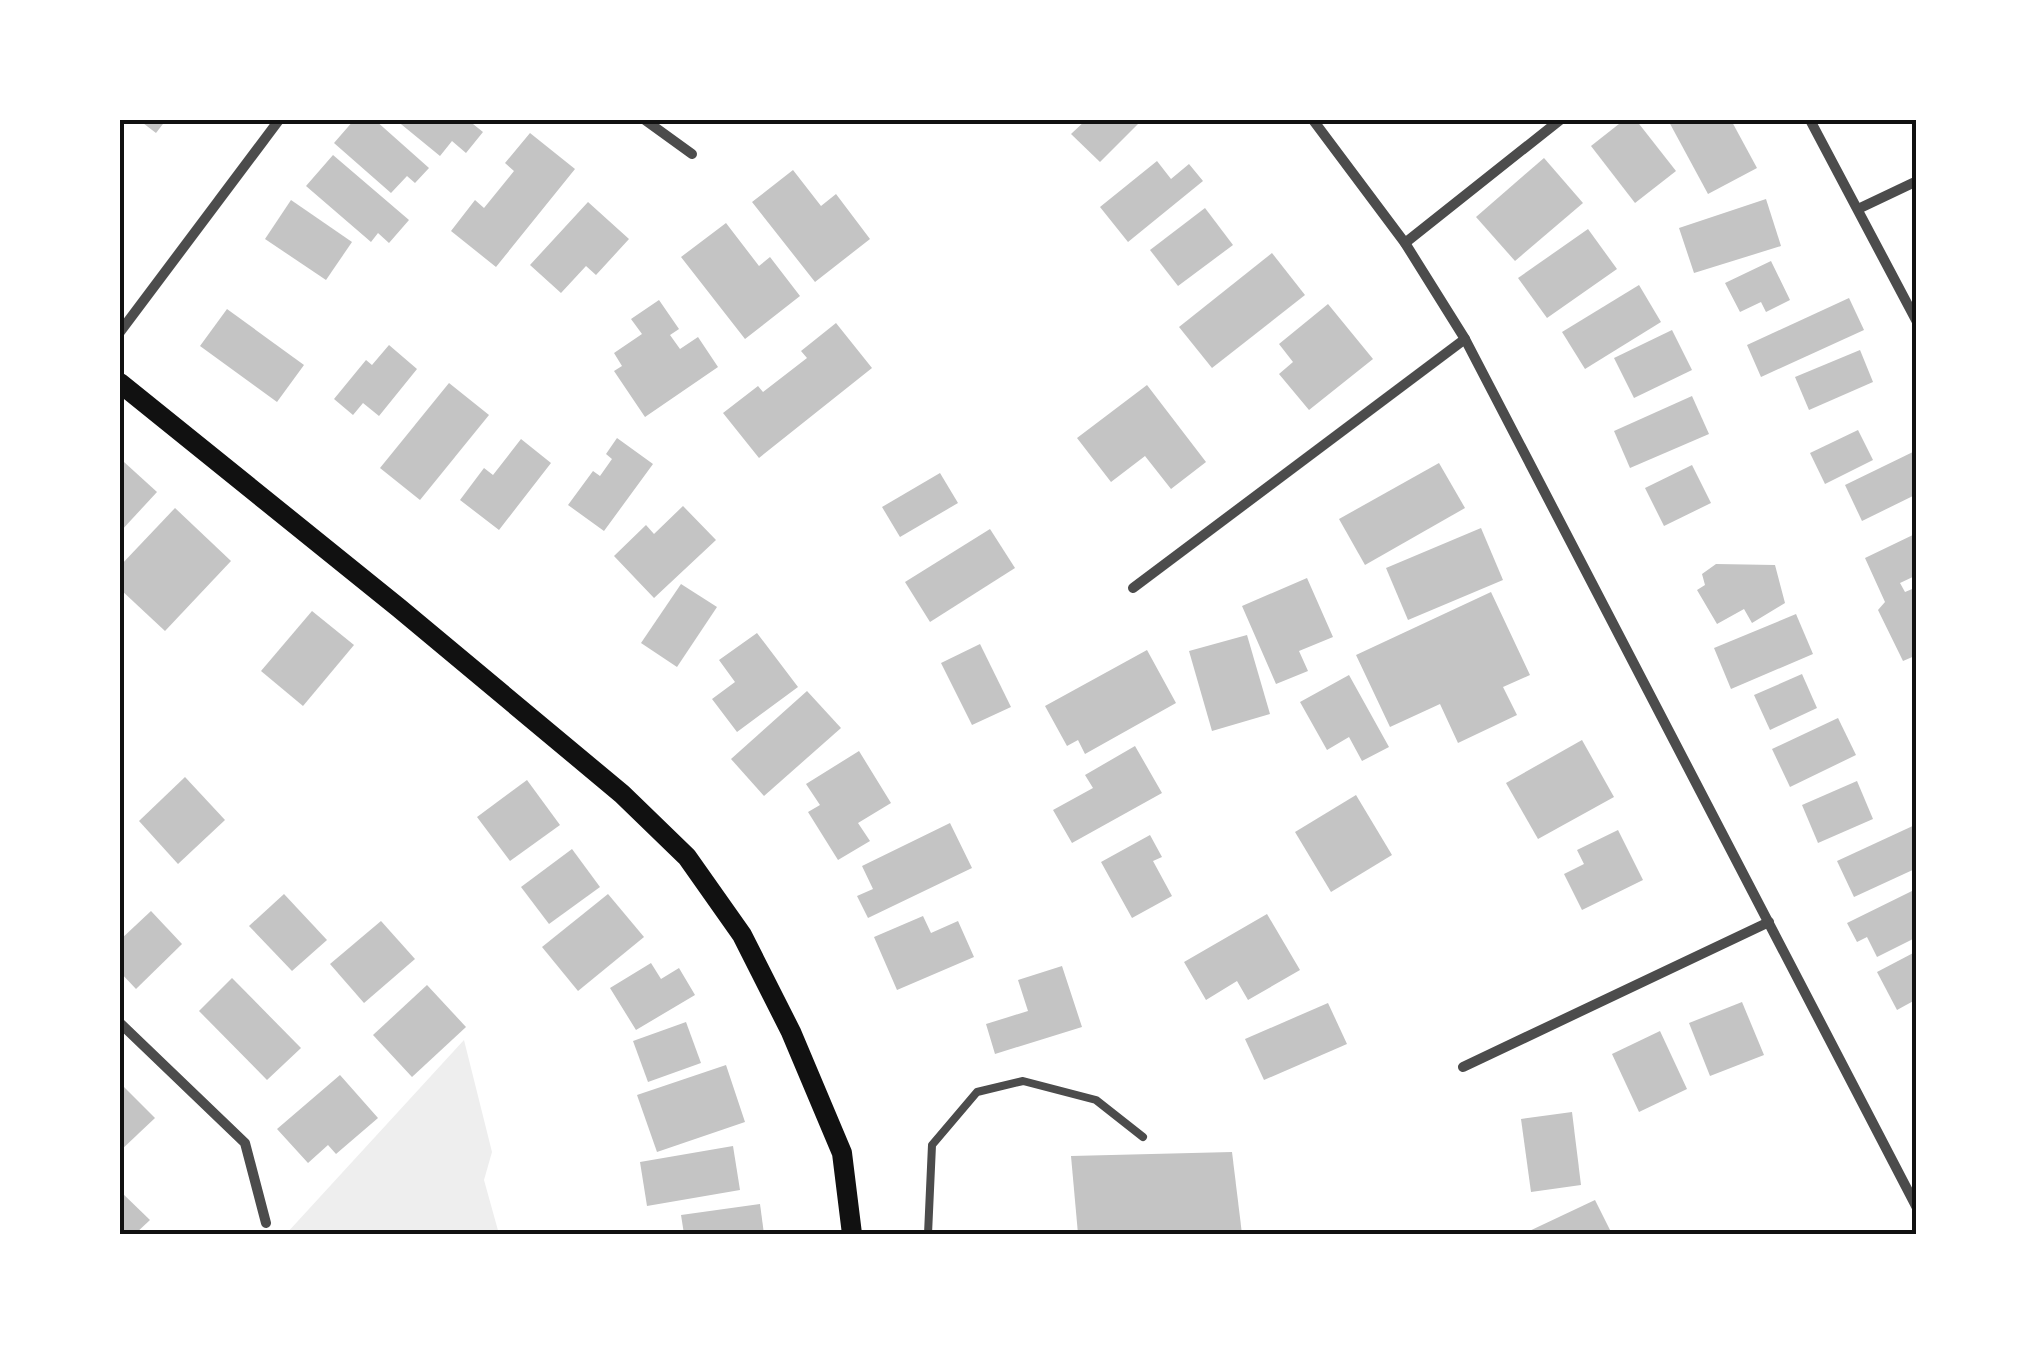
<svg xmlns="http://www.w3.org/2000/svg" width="2037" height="1354" viewBox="0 0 2037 1354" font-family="Overpass,sans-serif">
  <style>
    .green { fill: #eee }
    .building { fill: #c4c4c4 }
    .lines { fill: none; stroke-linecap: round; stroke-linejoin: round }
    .service { stroke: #4c4c4c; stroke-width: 8 }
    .minor { stroke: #4c4c4c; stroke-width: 10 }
    .secondary { stroke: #111; stroke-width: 20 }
    .neatline { fill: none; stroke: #111; stroke-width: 4 }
  </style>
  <rect width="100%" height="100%" fill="#fff"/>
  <path class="green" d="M464,1040L492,1152L484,1180L499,1234H286Z"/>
  <g class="building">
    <path d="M139,120H166L156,133Z"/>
    <path d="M354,120H375L429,168L415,183L407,176L391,193L334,143Z"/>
    <path d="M396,120H468L483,132L466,153L452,141L440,156Z"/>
    <path d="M1086,120H1142L1100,162L1071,134Z"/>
    <path d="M1624,120H1636L1676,171L1635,203L1591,146Z"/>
    <path d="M1668,120H1731L1757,168L1708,194Z"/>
    <path d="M530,133L575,169L496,267L451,231L475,200L484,208L514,171L505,163Z"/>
    <path d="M333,155L409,220L389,243L378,233L371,242L306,186Z"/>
    <path d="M1544,158L1583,203L1515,261L1476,217Z"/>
    <path d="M1157,161L1171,179L1189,164L1203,181L1128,242L1100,207Z"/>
    <path d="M793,170L821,206L836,194L870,239L815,282L752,202Z"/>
    <path d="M1766,199L1781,246L1694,273L1679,228Z"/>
    <path d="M291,200L352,242L326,280L265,239Z"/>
    <path d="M588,202L629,239L596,275L586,266L561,293L530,265Z"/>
    <path d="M1205,208L1233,245L1178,286L1150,250Z"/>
    <path d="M726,223L759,266L770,257L800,296L745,339L681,257Z"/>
    <path d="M1588,229L1617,269L1547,318L1518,278Z"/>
    <path d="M1272,253L1305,295L1212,368L1179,327Z"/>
    <path d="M1771,261L1790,300L1766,312L1761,302L1740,312L1725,283Z"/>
    <path d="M1639,285L1661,322L1585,369L1562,332Z"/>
    <path d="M1849,298L1864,330L1761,377L1747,345Z"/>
    <path d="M659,300L679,329L670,335L680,349L698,337L718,367L645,417L614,371L622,366L614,353L642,334L631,319Z"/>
    <path d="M1328,304L1373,359L1309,410L1279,374L1293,362L1279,344Z"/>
    <path d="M227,309L304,365L277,402L200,346Z"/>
    <path d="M836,323L872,368L759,458L723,413L758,386L763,392L807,358L801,351Z"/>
    <path d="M1672,330L1692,370L1634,398L1614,358Z"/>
    <path d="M389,345L417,369L379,416L363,403L353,415L334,399L366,360L372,365Z"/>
    <path d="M1860,350L1873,382L1809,410L1795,377Z"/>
    <path d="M449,383L489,415L420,500L380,468Z"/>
    <path d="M1147,385L1206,462L1171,489L1145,456L1111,482L1077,438Z"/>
    <path d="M1692,396L1709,434L1630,468L1614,431Z"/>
    <path d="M1858,430L1873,460L1825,484L1810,453Z"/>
    <path d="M617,438L653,464L604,531L568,505L593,471L600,476L612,459L606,454Z"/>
    <path d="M521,439L551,463L499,530L460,500L484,468L493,475Z"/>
    <path d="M1917,450V494L1862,521L1845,485Z"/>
    <path d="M124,462L157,492L120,532V466Z"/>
    <path d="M1439,463L1465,508L1365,565L1339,519Z"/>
    <path d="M1692,465L1711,503L1664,526L1645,488Z"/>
    <path d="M940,473L958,503L900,537L882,507Z"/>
    <path d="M683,506L716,540L654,598L614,556L646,525L654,534Z"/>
    <path d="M175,508L231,561L165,631L120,589V566Z"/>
    <path d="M1481,528L1503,580L1408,620L1386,568Z"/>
    <path d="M990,529L1015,568L930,622L905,582Z"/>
    <path d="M1917,533V575L1900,583L1905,592L1917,587V655L1903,661L1878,610L1885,602L1865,558Z"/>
    <path d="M1716,564L1775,565L1785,603L1752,623L1744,609L1717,624L1697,590L1705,585L1702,574Z"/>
    <path d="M1307,578L1333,637L1299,651L1308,671L1276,684L1242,606Z"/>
    <path d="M681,584L717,607L677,667L641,643Z"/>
    <path d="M1491,592L1530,675L1503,687L1517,715L1458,743L1440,704L1390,727L1356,655Z"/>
    <path d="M312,611L354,645L303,706L261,671Z"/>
    <path d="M1796,614L1813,654L1731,689L1714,648Z"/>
    <path d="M757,633L798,687L737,732L712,699L735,682L719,660Z"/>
    <path d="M1247,635L1270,714L1212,731L1189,651Z"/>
    <path d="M980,644L1011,707L972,725L941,663Z"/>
    <path d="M1147,650L1176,703L1085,754L1078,740L1067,746L1045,706Z"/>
    <path d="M1802,674L1817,708L1770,730L1754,695Z"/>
    <path d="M1349,675L1389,747L1362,761L1349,737L1327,750L1300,702Z"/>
    <path d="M807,691L841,728L764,796L731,759Z"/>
    <path d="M1838,718L1856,755L1790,787L1772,749Z"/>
    <path d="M1582,740L1614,797L1538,839L1506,783Z"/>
    <path d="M1135,746L1162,793L1072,843L1053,810L1093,788L1085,775Z"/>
    <path d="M859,751L891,803L858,823L870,841L838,860L808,812L820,805L806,784Z"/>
    <path d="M185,777L225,820L178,864L139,821Z"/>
    <path d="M527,780L560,825L510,861L477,817Z"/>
    <path d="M1857,781L1873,819L1818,843L1802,805Z"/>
    <path d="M1356,795L1392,855L1331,892L1295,832Z"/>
    <path d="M950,823L972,868L868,918L857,896L873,889L862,866Z"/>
    <path d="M1917,824V868L1854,897L1837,861Z"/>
    <path d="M1618,830L1643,880L1582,910L1564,874L1584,864L1577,850Z"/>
    <path d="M1150,835L1162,857L1153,861L1172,896L1132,918L1101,862Z"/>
    <path d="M572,849L600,887L549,924L521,887Z"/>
    <path d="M1914,890L1917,896V937L1877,957L1867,937L1857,942L1847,923Z"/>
    <path d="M284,894L327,940L292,971L249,926Z"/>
    <path d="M608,894L644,937L578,991L542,947Z"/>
    <path d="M151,911L182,944L136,989L120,972V940Z"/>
    <path d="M1267,914L1300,970L1248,1000L1237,981L1206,1000L1184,962Z"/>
    <path d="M923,916L931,933L958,921L974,957L897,990L874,937Z"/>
    <path d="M381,921L415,959L364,1003L330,964Z"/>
    <path d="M1917,951V999L1897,1010L1877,972Z"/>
    <path d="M651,963L661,979L679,968L695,995L636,1030L610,988Z"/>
    <path d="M1062,966L1082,1027L995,1054L986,1024L1028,1011L1018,980Z"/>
    <path d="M232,978L301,1048L267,1080L199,1011Z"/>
    <path d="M427,985L466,1027L412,1077L373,1035Z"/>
    <path d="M1742,1002L1764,1055L1710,1076L1689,1023Z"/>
    <path d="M1328,1003L1347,1044L1264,1080L1245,1039Z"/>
    <path d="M686,1022L701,1063L648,1082L633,1041Z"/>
    <path d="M1660,1031L1687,1089L1639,1112L1612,1054Z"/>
    <path d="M726,1065L745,1122L657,1152L637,1095Z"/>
    <path d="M340,1075L378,1118L336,1154L328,1145L308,1163L277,1129Z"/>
    <path d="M122,1085L155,1118L120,1151V1086Z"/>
    <path d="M1572,1112L1581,1185L1531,1192L1521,1119Z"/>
    <path d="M733,1146L740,1190L647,1206L640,1162Z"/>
    <path d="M1232,1152L1242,1234H1078L1071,1156Z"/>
    <path d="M120,1191L150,1220L135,1234H120Z"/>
    <path d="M1595,1200L1612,1234H1523Z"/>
    <path d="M760,1204L764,1234H684L681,1215Z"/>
  </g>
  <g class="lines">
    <path class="service" d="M928,1234L932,1145L977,1092L1023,1081L1096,1100L1143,1137"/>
    <g class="minor">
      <path d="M645,120L692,154"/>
      <path d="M1313,120L1405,243L1465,339L1917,1208"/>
      <path d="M1810,120L1917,322"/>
      <path d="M1858,209L1917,181"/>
      <path d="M1405,243L1560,120"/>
      <path d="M120,332L279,120"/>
      <path d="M1133,588L1465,339"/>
      <path d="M120,1023L245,1143L266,1223"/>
      <path d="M1463,1067L1769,922"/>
    </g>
    <path class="secondary" d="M120,383L399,608L622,794L687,857L742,935L791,1032L842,1153L852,1234"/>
  </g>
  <rect width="2037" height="1354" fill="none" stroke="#ffffff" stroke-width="245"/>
  <rect x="122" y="122" width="1792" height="1110" class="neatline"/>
</svg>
